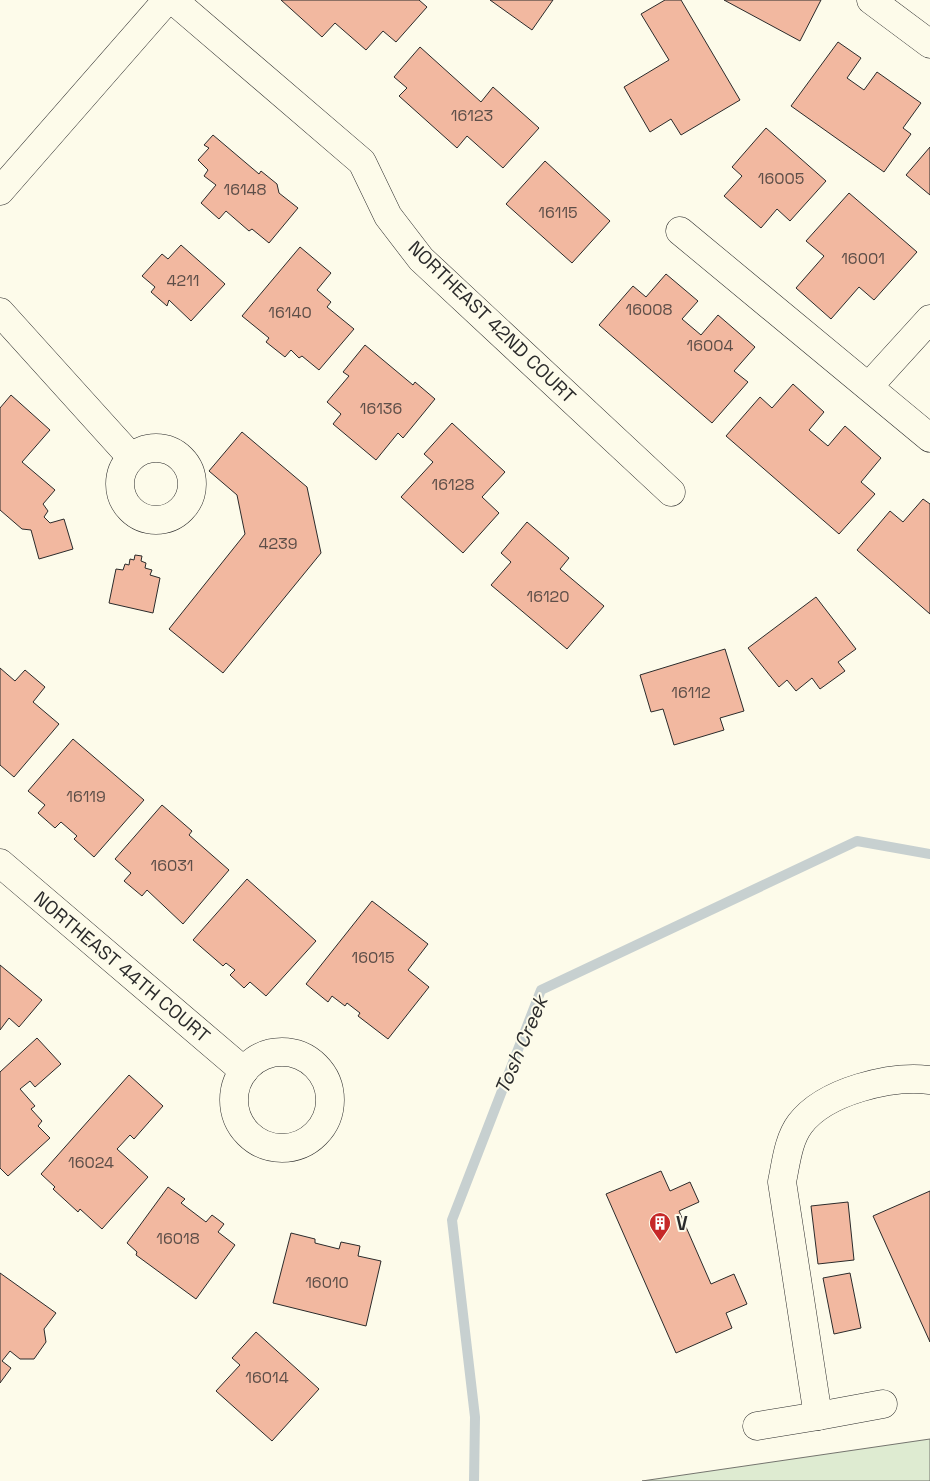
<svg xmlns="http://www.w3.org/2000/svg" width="930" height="1481" viewBox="0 0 930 1481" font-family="'Space Grotesk',sans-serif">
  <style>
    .green { fill: #deebd1; stroke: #74746e }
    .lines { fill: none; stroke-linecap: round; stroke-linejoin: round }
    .stream { stroke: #c7d0d0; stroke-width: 10 }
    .building { fill: #f2b8a0; stroke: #2b2b2b }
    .street-casing { stroke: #2b2b2b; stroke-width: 29 }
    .street { stroke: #fdfbea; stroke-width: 28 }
    .labels { text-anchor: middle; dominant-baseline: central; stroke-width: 4; stroke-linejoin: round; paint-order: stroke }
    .number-label { font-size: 16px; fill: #5d4e48 }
    .street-label { font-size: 19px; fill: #2b2b2b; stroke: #fdfbea }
    .poi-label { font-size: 19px; font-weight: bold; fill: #2b2b2b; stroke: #fdfbea; text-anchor: start }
    .water-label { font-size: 20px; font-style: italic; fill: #2b2b2b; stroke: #fdfbea }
  </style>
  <rect width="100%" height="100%" fill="#fdfbea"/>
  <path class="green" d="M930,1439V1481H642Z"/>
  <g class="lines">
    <path class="stream" d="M474,1481L475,1417L452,1220L541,990L857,841L930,854"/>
  </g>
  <g class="building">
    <path d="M281,0H419L427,7L396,42L383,31L366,50L335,23L322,37Z"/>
    <path d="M490,0H553L532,30Z"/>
    <path d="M665,0H681L740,100L681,135L671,119L650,132L624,87L669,60L641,14Z"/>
    <path d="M724,0H821L800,41Z"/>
    <path d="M838,42L861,58L847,78L864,90L877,72L921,103L903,128L911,134L884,172L791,106Z"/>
    <path d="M420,47L481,102L493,87L539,128L503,168L467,136L457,148L399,96L407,88L394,77Z"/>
    <path d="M766,128L826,181L790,221L777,209L761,228L724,196L742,176L732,167Z"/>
    <path d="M213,135L259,174L261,171L277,184L279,193L298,208L269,243L252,229L249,231L226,211L219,219L201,203L216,185L204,176L208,170L198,160L209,148L204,145Z"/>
    <path d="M930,147V195L906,175Z"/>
    <path d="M545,161L610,221L572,263L506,204Z"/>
    <path d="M849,193L917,252L874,300L859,287L831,319L796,288L824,256L806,241Z"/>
    <path d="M181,245L225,284L191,321L169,300L167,306L151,292L155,287L142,276L162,254L168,259Z"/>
    <path d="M300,247L331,273L317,290L331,302L327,307L354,329L319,370L302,356L299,358L291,350L285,357L266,342L269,338L242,316Z"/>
    <path d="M666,274L698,301L682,319L701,335L718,315L755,347L734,371L748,382L712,423L599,325L633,286L646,297Z"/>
    <path d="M365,345L413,385L415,382L435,399L403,438L398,433L376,460L333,424L341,414L327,402L349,376L343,372Z"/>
    <path d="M793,384L824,412L809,430L828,446L845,426L881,458L861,482L875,494L839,534L726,436L760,397L772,408Z"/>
    <path d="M11,395L50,430L22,462L55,490L43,504L48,511L44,517L50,523L64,519L73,549L39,559L31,530L22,529L0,510V408Z"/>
    <path d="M452,423L505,472L482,497L499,513L463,553L401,497L433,462L424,454Z"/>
    <path d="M242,432L307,487L321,553L223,673L169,629L245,534L237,495L209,471Z"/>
    <path d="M923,499L930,504V614L857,550L890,511L903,522Z"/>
    <path d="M527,522L569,558L560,569L604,606L567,649L491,585L511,562L501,553Z"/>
    <path d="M135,555L142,556L141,561L146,563L145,568L152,570L150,575L160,578L153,613L109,603L116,569L123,570L125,564L129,565L130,559L134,560Z"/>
    <path d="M816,597L856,649L838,662L845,671L820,689L812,678L796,691L787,680L779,687L748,648Z"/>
    <path d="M725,649L744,711L720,718L724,730L674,745L663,709L651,712L640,675Z"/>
    <path d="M0,668L15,681L25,670L45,687L33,702L59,724L14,777L0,765Z"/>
    <path d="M73,739L144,800L94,857L74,839L77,836L61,822L55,828L38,813L45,805L28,791Z"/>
    <path d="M162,805L192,831L189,835L229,870L183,924L147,890L142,896L124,881L131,873L115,859Z"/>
    <path d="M247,879L316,941L266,996L250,982L244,988L230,975L235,970L226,963L223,966L193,940Z"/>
    <path d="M372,901L428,944L408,970L429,987L388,1039L358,1016L360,1013L347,1003L345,1006L332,996L328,1002L306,984Z"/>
    <path d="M0,965L42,1000L19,1027L9,1018L0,1030Z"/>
    <path d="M37,1038L61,1064L35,1087L30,1081L20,1089L35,1106L31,1109L42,1121L38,1126L50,1138L8,1176L0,1168V1072Z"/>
    <path d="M129,1075L163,1106L134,1139L130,1135L117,1149L148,1177L102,1229L80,1209L78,1212L53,1189L55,1187L41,1174Z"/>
    <path d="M661,1171L670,1191L690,1182L699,1202L679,1211L711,1284L734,1274L747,1304L726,1313L732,1328L676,1353L606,1194Z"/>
    <path d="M168,1187L185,1199L181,1203L206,1222L212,1215L224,1224L218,1232L235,1245L196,1299L136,1255L137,1252L127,1243Z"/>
    <path d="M930,1191V1342L873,1216Z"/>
    <path d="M848,1202L854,1260L818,1264L811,1206Z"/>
    <path d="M291,1233L315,1239V1243L339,1249L341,1242L360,1246L358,1256L381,1261L366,1326L273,1303Z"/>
    <path d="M0,1273L56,1313L44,1329L46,1342L34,1359H20L10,1351L2,1361L11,1368L0,1383Z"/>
    <path d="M850,1273L861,1328L834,1334L823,1278Z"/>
    <path d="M256,1332L319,1389L272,1441L216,1391L240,1365L232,1358Z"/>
  </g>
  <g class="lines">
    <g class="street-casing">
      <g id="street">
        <path d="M173,0L362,162L388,216L421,259L671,492"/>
        <path d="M871,0L930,44"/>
        <path d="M0,191L167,0"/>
        <path d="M680,231L930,438"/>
        <path d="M0,312L131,457"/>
        <path d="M869,386L930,319"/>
        <circle cx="156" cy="484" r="36"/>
        <path d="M0,863L244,1071"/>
        <circle cx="282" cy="1100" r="48"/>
        <path d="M818,1416L883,1404"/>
        <path d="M757,1426L818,1416L782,1182C786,1163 788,1140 800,1124C825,1091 891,1075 930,1080"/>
      </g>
    </g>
    <use href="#street" class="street"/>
  </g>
  <defs>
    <g id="building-pin" transform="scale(1.125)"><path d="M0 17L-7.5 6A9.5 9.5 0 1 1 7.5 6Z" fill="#c62828" stroke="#fdfbea"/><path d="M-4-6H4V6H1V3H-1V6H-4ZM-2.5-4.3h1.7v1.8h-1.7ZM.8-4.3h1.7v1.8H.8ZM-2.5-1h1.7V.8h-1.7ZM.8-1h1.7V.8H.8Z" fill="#fff"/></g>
  </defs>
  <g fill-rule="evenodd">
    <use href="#building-pin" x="660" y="1223"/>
  </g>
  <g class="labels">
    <g class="number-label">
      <text x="472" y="115">16123</text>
      <text x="781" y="178">16005</text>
      <text x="245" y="189">16148</text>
      <text x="558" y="212">16115</text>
      <text x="863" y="258">16001</text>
      <text x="183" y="280">4211</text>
      <text x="649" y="309">16008</text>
      <text x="290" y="312">16140</text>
      <text x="710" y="345">16004</text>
      <text x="381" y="408">16136</text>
      <text x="453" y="484">16128</text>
      <text x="278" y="543">4239</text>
      <text x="548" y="596">16120</text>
      <text x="691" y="692">16112</text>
      <text x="86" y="796">16119</text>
      <text x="172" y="865">16031</text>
      <text x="373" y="957">16015</text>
      <text x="91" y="1162">16024</text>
      <text x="178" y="1238">16018</text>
      <text x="327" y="1282">16010</text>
      <text x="267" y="1377">16014</text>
    </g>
    <g class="street-label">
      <text transform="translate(492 322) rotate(44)">NORTHEAST 42ND COURT</text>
      <text transform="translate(122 967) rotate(40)">NORTHEAST 44TH COURT</text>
    </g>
    <g class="poi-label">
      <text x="676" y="1223">V</text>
    </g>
    <g class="water-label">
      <text transform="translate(521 1045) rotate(-67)">Tosh Creek</text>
    </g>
  </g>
</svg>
